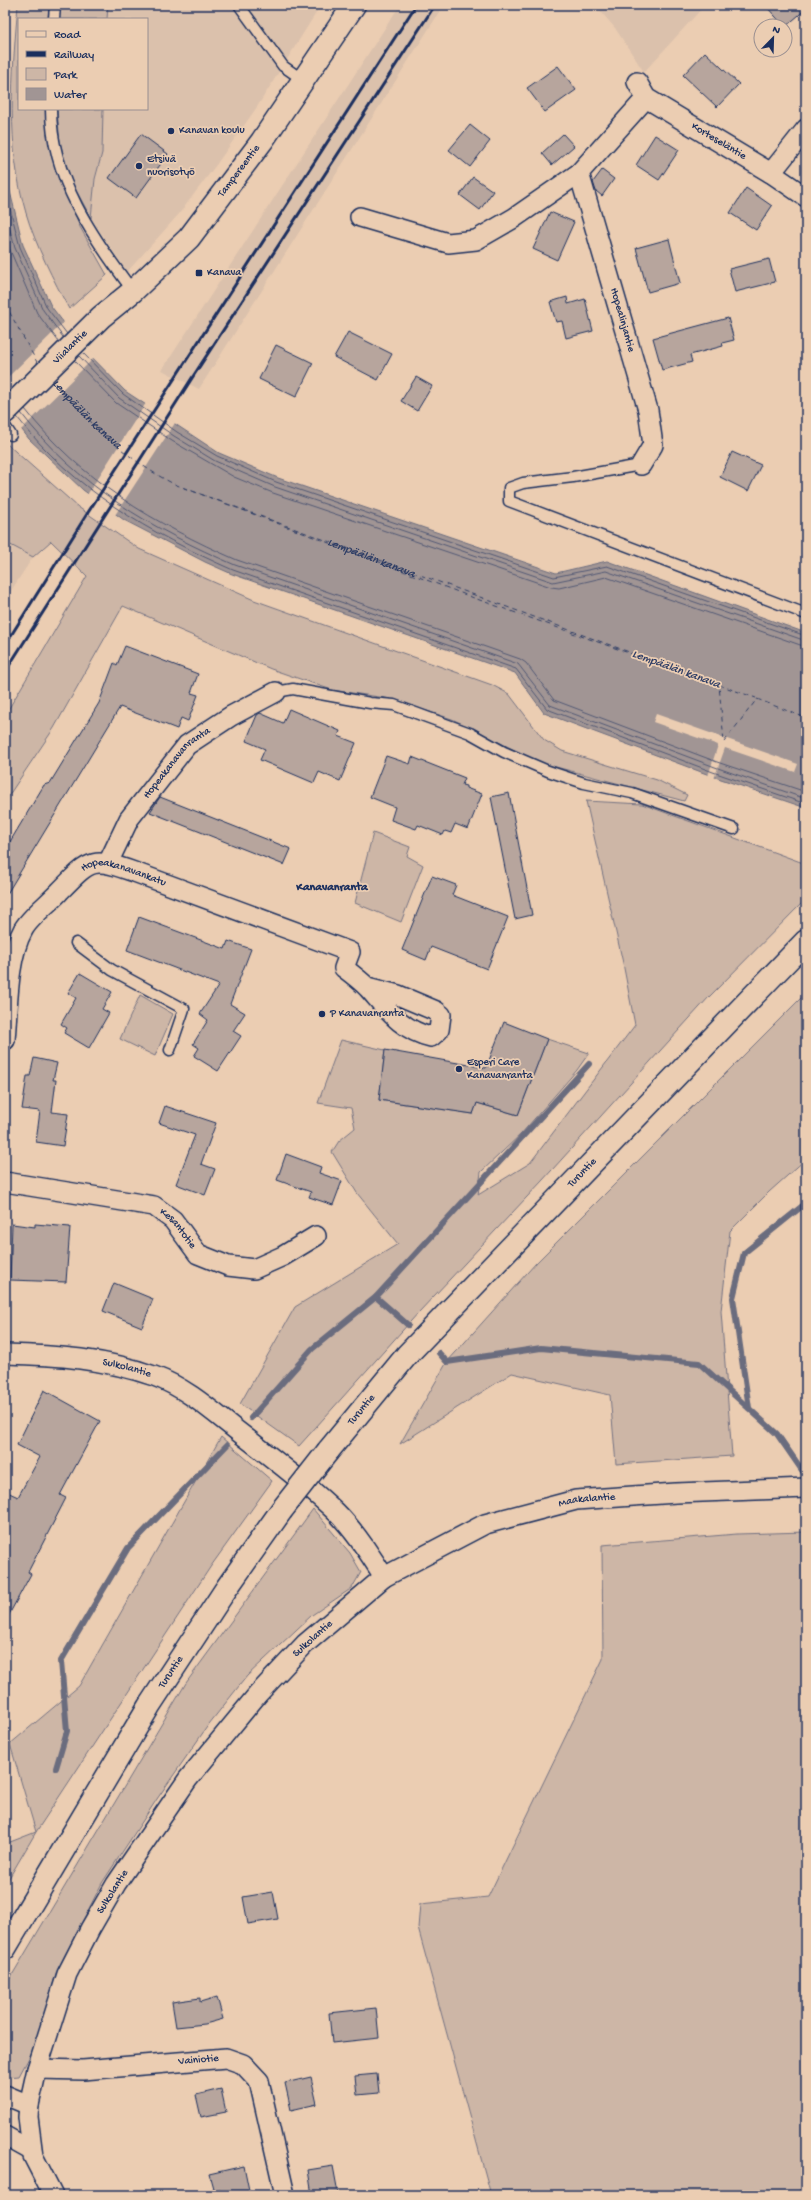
<svg xmlns="http://www.w3.org/2000/svg" width="811" height="2200" viewBox="0 0 811 2200" font-family="'Gochi Hand',sans-serif">
  <style>
    .built { fill: #dbc1ac }
    .green { fill: #cdb6a6; stroke: #747282 }
    .water { fill: #a19594; stroke: #6b6c7e }
    .pier { fill: #ebcdb2 }
    .lines { fill: none; stroke-linecap: round; stroke-linejoin: round }
    .shore { stroke: #515874; stroke-width: 1 }
    .stream { stroke: #6b6c7e; stroke-width: 6 }
    .ferry { stroke: #2f3e66; stroke-width: 1; stroke-dasharray: 5 4; stroke-linecap: butt }
    .building { fill: #b7a59d; stroke: #1b2f5e }
    .lane-casing { stroke: #1b2f5e; stroke-width: 13 }
    .street-casing { stroke: #1b2f5e; stroke-width: 22 }
    .secondary-casing { stroke: #1b2f5e; stroke-width: 25 }
    .lane { stroke: #ebcdb2; stroke-width: 10 }
    .street { stroke: #ebcdb2; stroke-width: 19 }
    .secondary { stroke: #ebcdb2; stroke-width: 22 }
    .rail { stroke: #1b2f5e; stroke-width: 3 }
    .secondary-bridge-casing { stroke: #1b2f5e; stroke-width: 25; stroke-linecap: butt }
    .secondary-bridge { stroke: #ebcdb2; stroke-width: 22 }
    .poi-dot { fill: #1b2f5e; stroke: #ebcdb2; stroke-width: 1.5 }
    .labels { text-anchor: middle; dominant-baseline: central; stroke-width: 3.5; stroke-linejoin: round; paint-order: stroke }
    .poi-label { font-size: 11px; fill: #1b2f5e; stroke: #ebcdb2; text-anchor: start }
    .street-label { font-size: 11px; fill: #1b2f5e; stroke: #ebcdb2 }
    .water-label { font-size: 12px; font-style: italic; fill: #2f3e66; stroke: #ebcdb2 }
    .neighbourhood-label { font-size: 12px; font-weight: bold; fill: #1b2f5e; stroke: #ebcdb2 }
  </style>
  <rect width="100%" height="100%" fill="#ebcdb2"/>
  <filter id="ink" filterUnits="userSpaceOnUse"><feTurbulence type="fractalNoise" baseFrequency=".025" numOctaves="2"/><feDisplacementMap in="SourceGraphic" scale="8" xChannelSelector="R" yChannelSelector="G"/><feConvolveMatrix kernelMatrix="1 2 1 2 8 2 1 2 1" color-interpolation-filters="sRGB"/></filter>
  <g filter="url(#ink)">
    <g class="built">
      <path d="M108,5H321L257,107L216,165L179,214L127,272L91,218L95,179L102,153L103,109H147V19H107Z"/>
      <path d="M400,5H444L199,389L162,370Z"/>
      <path d="M595,5H705L644,72L615,28Z"/>
      <path d="M5,542L33,557L5,600Z"/>
    </g>
    <g class="green">
      <path d="M18,5H49L48,19H19V109H46L50,147L80,227L107,275L69,309C54,281 35,244 26,213C6,145 12,74 18,5Z"/>
      <path d="M59,5H108L107,19H59Z"/>
      <path d="M57,109H103L102,153L95,179L91,218L71,181L60,143Z"/>
      <path d="M7,444L78,507L139,549L254,600L492,685L509,694L544,740L562,751L657,780L687,795L684,801L541,763L452,719L386,698L332,690L271,669L123,606L54,728L5,801V715L87,576L51,541L33,557L5,542V446Z"/>
      <path d="M586,801L642,804L806,864V899L709,997L542,1181L419,1312L299,1446L240,1404L295,1307L398,1244L357,1193L332,1152L339,1141L355,1128L351,1108L318,1103L341,1040L385,1050L379,1100L473,1114L477,1103L518,1115L547,1039L589,1053L577,1070L521,1134L481,1172L478,1195L530,1163L635,1025L623,963Z"/>
      <path d="M373,833L410,847L407,856L423,865L401,922L355,903Z"/>
      <path d="M806,993V1159L769,1192L730,1231L721,1311L732,1456L616,1464L610,1395L512,1373L400,1444L447,1362L536,1263Z"/>
      <path d="M140,995L173,1014L155,1056L120,1039Z"/>
      <path d="M221,1437L272,1481L211,1566L36,1832L5,1885V1844L36,1832L10,1744L79,1686Z"/>
      <path d="M313,1509L350,1553L361,1572L352,1588L312,1615L247,1676L209,1724L157,1799L102,1883L56,1973L37,2043L19,2076L5,2077V1987L186,1683Z"/>
      <path d="M806,1532V2195H491L418,1928L420,1904L488,1897L603,1659L602,1545L737,1534Z"/>
    </g>
    <path class="water" d="M5,155L8,183L23,245L51,306L83,348L125,391L219,453L278,478L556,573L607,561L806,633V808L712,776L544,713L515,673L232,574L205,562L124,520L83,490L29,439L5,408Z"/>
    <g class="pier">
      <path d="M65,321L95,357L20,431L5,411V380Z"/>
      <path d="M146,403L175,423L115,515L87,495Z"/>
      <path d="M656,714L798,764L795,772L725,748L714,779L708,776L718,745L653,722Z"/>
    </g>
    <g class="lines">
      <g class="shore">
        <path d="M5,189L20,247L47,308L67,334"/>
        <path d="M5,211L15,248L43,310L63,337"/>
        <path d="M5,234L10,250L37,313L59,342"/>
        <path d="M82,352L123,394L177,432L217,456L276,482L554,577L607,566L806,636"/>
        <path d="M79,356L119,398L174,436L215,461L275,487L553,582L606,571L806,641"/>
        <path d="M74,360L116,403L172,441L234,477L273,493L551,587L559,588L606,577L806,647"/>
        <path d="M25,409C81,481 155,524 237,560L520,659L526,663L554,700L717,762L806,792"/>
        <path d="M21,413C77,486 152,529 235,565L518,664L550,705L715,767L806,799"/>
        <path d="M17,417C74,490 149,533 233,570L516,669L547,709L713,772L806,804"/>
      </g>
      <g class="stream">
        <path d="M408,1325L376,1297L589,1064"/>
        <path d="M439,1353L447,1362L541,1348L699,1363L777,1434L804,1473"/>
        <path d="M749,1408L733,1298L744,1253L806,1203"/>
        <path d="M251,1418L312,1349L376,1297"/>
        <path d="M56,1768L67,1731L61,1661L128,1548L227,1445"/>
      </g>
      <g class="ferry">
        <path d="M5,304L38,364"/>
        <path id="s1" d="M52,380C87,420 126,460 174,484L474,598L719,685L724,742"/>
        <path d="M184,488L659,663"/>
        <path d="M719,685L756,698"/>
        <path d="M724,742L757,699L806,718"/>
      </g>
    </g>
    <g class="building">
      <path d="M765,5H806V9L785,27Z"/>
      <path d="M705,52L739,84L717,107L683,75Z"/>
      <path d="M558,66L576,90L545,112L527,88Z"/>
      <path d="M470,125L490,141L470,167L449,150Z"/>
      <path d="M141,134L168,154L136,198L109,178Z"/>
      <path d="M563,134L574,146L552,165L542,153Z"/>
      <path d="M655,135L679,150L659,180L636,165Z"/>
      <path d="M602,170L614,179L602,196L596,191L593,182Z"/>
      <path d="M473,177L493,191L480,210L460,195Z"/>
      <path d="M746,188L772,206L756,230L730,213Z"/>
      <path d="M550,212L574,222L557,260L533,249Z"/>
      <path d="M669,239L680,283L648,292L636,248Z"/>
      <path d="M769,259L775,282L735,292L729,269Z"/>
      <path d="M567,297L568,304L585,299L593,331L566,338L562,321L556,322L550,302Z"/>
      <path d="M728,318L734,340L722,343L723,346L690,355L692,362L662,370L653,338Z"/>
      <path d="M348,332L392,354L378,380L334,357Z"/>
      <path d="M276,345L313,363L296,397L259,379Z"/>
      <path d="M416,377L432,386L417,411L401,401Z"/>
      <path d="M732,452L761,465L748,491L720,477Z"/>
      <path d="M125,646L198,674L191,693L198,695L188,721L181,718L177,729L120,707L5,897V850L44,785L50,783L99,703L114,663L117,665Z"/>
      <path d="M289,709L340,731L338,736L356,743L340,781L319,772L314,783L260,760L265,749L246,741L257,715L260,713L283,723Z"/>
      <path d="M386,756L410,764L412,757L465,778L462,785L466,786V788L482,794L468,829L455,824L451,833L445,831L443,835L418,825L416,829L391,820L395,807L370,797Z"/>
      <path d="M509,793L532,915L515,919L491,797Z"/>
      <path d="M160,797L291,849L284,865L150,812Z"/>
      <path d="M432,876L456,885L452,895L508,917L487,969L431,947L426,960L402,950Z"/>
      <path d="M139,917L225,949L228,941L251,949L230,1004L245,1013L233,1031L241,1036L218,1071L194,1056L199,1048L193,1044L208,1020L200,1014L219,985L127,950Z"/>
      <path d="M80,973L112,992L102,1009L109,1013L89,1048L64,1033L67,1028L61,1024L76,998L68,993Z"/>
      <path d="M504,1022L547,1039L518,1115L477,1103L473,1114L379,1100L385,1050L486,1068Z"/>
      <path d="M34,1058L57,1063L53,1080H56L52,1112L68,1114L63,1146L36,1142L40,1111L22,1109L27,1076H30Z"/>
      <path d="M165,1106L216,1123L201,1164L215,1169L205,1195L176,1184L195,1135L159,1123Z"/>
      <path d="M286,1154L321,1167L319,1173L342,1181L333,1205L309,1197L311,1192L277,1180Z"/>
      <path d="M12,1224L35,1227V1224L70,1227L66,1282L10,1280Z"/>
      <path d="M114,1283L153,1299L142,1327L103,1311Z"/>
      <path d="M44,1390L100,1421L60,1495L66,1498L28,1572L31,1574L5,1622V1491L18,1497L40,1457L17,1445Z"/>
      <path d="M273,1892L278,1919L248,1924L243,1897Z"/>
      <path d="M217,1997L223,2019L205,2024L176,2027L172,2002L200,1998V2002Z"/>
      <path d="M376,2008L379,2038L332,2043L329,2013Z"/>
      <path d="M377,2074L379,2093L357,2095L355,2076Z"/>
      <path d="M311,2077L317,2104L291,2110L285,2083Z"/>
      <path d="M221,2089L226,2112L201,2117L196,2095Z"/>
      <path d="M244,2166L250,2195H221L220,2190L214,2192L209,2174Z"/>
      <path d="M333,2166L338,2193L312,2195L308,2170Z"/>
    </g>
    <g class="lines">
      <g class="lane-casing">
        <g id="lane">
          <path d="M239,5L283,66L303,80"/>
          <path d="M54,19L55,5"/>
          <path d="M51,109C51,178 93,238 133,291"/>
          <path d="M5,426L11,435"/>
          <path d="M641,465L573,477L523,483L509,488V501L806,614"/>
          <path d="M276,692L293,689L370,703L394,705L470,733L504,752L548,771L584,783L632,793L734,829"/>
          <path d="M76,943L112,970L184,1009L170,1050"/>
        </g>
      </g>
      <g class="street-casing">
        <g id="street">
          <path id="s2" d="M637,82L646,98L771,173L806,197"/>
          <path d="M771,173L806,129"/>
          <path d="M360,217L448,243L476,240L514,218L579,173"/>
          <path d="M641,465L653,445L648,410L579,173L646,98"/>
          <path id="s3" d="M108,863L129,819L187,745L231,716L276,692"/>
          <path id="s4" d="M5,1040C8,1007 7,959 23,930C29,918 49,903 59,892C92,858 92,857 137,873L350,952L344,968C352,974 361,981 368,988C387,1009 401,1030 431,1037L439,1030L441,1015L436,1011L398,995L367,987"/>
          <path id="s5" d="M5,1182L154,1206L173,1220L198,1254L228,1266L254,1269L283,1256L316,1236"/>
          <path id="s6" d="M5,1354C56,1355 106,1359 154,1376C187,1388 213,1412 240,1433C272,1458 306,1483 336,1512C355,1531 370,1554 384,1577L305,1644L258,1694L188,1779L116,1884L90,1929L67,1974L37,2069L29,2105L28,2117L33,2156L53,2195"/>
          <path id="s7" d="M384,1577L485,1524L576,1500L676,1493L806,1488"/>
          <path id="s8" d="M37,2069L83,2070L226,2058L243,2064L259,2081L285,2195"/>
          <path d="M5,2095L29,2105"/>
          <path d="M5,2136L32,2151"/>
        </g>
      </g>
      <g class="secondary-casing">
        <g id="secondary">
          <path id="s9" d="M5,412L101,317L133,291L189,238L262,141L354,5"/>
          <path id="s10" d="M328,1451L407,1355L806,941"/>
          <path id="s11" d="M5,1948L149,1706L226,1589L281,1511"/>
        </g>
      </g>
      <use href="#lane" class="lane"/>
      <use href="#street" class="street"/>
      <use href="#secondary" class="secondary"/>
      <g class="rail">
        <path d="M5,645L87,514L416,5"/>
        <path d="M5,672L192,378L435,5"/>
      </g>
      <g class="secondary-bridge-casing">
        <path id="secondary-bridge" d="M281,1511L328,1451"/>
      </g>
      <use href="#secondary-bridge" class="secondary-bridge"/>
    </g>
  </g>
  <g class="poi-dot">
    <circle cx="171" cy="131" r="4"/>
    <circle cx="139" cy="166" r="4"/>
    <rect x="195" y="269" width="8" height="8" rx="2"/>
    <circle cx="322" cy="1014" r="4"/>
    <circle cx="459" cy="1069" r="4"/>
  </g>
  <g class="labels">
    <g class="poi-label">
      <text x="179" y="131">Kanavan koulu</text>
      <text x="147" y="160">Etsivä<tspan x="147" dy="13">nuorisotyö</tspan></text>
      <text x="207" y="273">Kanava</text>
      <text x="330" y="1014">P Kanavanranta</text>
      <text x="467" y="1063">Esperi Care<tspan x="467" dy="13">Kanavanranta</tspan></text>
    </g>
    <g class="street-label">
      <text stroke="none"><textPath href="#s2" startOffset="103">Korteseläntie</textPath></text>
      <text stroke="none"><textPath href="#s9" startOffset="337">Tampereentie</textPath></text>
      <text transform="translate(622 320) rotate(74)">Hopealinjantie</text>
      <text stroke="none"><textPath href="#s9" startOffset="92">Viialantie</textPath></text>
      <text stroke="none"><textPath href="#s3" startOffset="123">Hopeakanavanranta</textPath></text>
      <text stroke="none"><textPath href="#s4" startOffset="241">Hopeakanavankatu</textPath></text>
      <text stroke="none"><textPath href="#s10" startOffset="377">Turuntie</textPath></text>
      <text stroke="none"><textPath href="#s5" startOffset="184">Kesantotie</textPath></text>
      <text stroke="none"><textPath href="#s6" startOffset="123">Sulkolantie</textPath></text>
      <text stroke="none"><textPath href="#s10" startOffset="53">Turuntie</textPath></text>
      <text stroke="none"><textPath href="#s7" startOffset="219">Maakalantie</textPath></text>
      <text transform="translate(313 1639) rotate(-42)">Sulkolantie</text>
      <text stroke="none"><textPath href="#s11" startOffset="322">Turuntie</textPath></text>
      <text transform="translate(113 1892) rotate(-58)">Sulkolantie</text>
      <text stroke="none"><textPath href="#s8" startOffset="162">Vainiotie</textPath></text>
    </g>
    <g class="water-label">
      <text stroke="none"><textPath href="#s1" startOffset="49">Lempäälän kanava</textPath></text>
      <text stroke="none"><textPath href="#s1" startOffset="372">Lempäälän kanava</textPath></text>
      <text transform="translate(676 670) rotate(20)">Lempäälän kanava</text>
    </g>
    <g class="neighbourhood-label">
      <text x="332" y="888">Kanavanranta</text>
    </g>
  </g>
  <rect width="811" height="2200" fill="none" stroke="#ebcdb2" stroke-width="20"/>
  <rect x="10" y="10" width="791" height="2180" fill="none" stroke="#1b2f5e" stroke-width="1.5" filter="url(#ink)"/>
  <rect x="18" y="18" width="130" height="92" fill="#ebcdb2" stroke="#988e90"/>
  <rect x="26" y="31" width="20" height="6" fill="#ebcdb2" stroke="#988e90"/>
  <text x="54" y="38" font-size="12" fill="#1b2f5e">Road</text>
  <rect x="26" y="51" width="20" height="6" fill="#1b2f5e" stroke="#988e90"/>
  <text x="54" y="58" font-size="12" fill="#1b2f5e">Railway</text>
  <rect x="26" y="68" width="20" height="12" fill="#cdb6a6" stroke="#988e90"/>
  <text x="54" y="78" font-size="12" fill="#1b2f5e">Park</text>
  <rect x="26" y="88" width="20" height="12" fill="#a19594" stroke="#988e90"/>
  <text x="54" y="98" font-size="12" fill="#1b2f5e">Water</text>
  <g transform="translate(773 38) rotate(23)"><circle r="19" fill="#ebcdb2" stroke="#988e90"/>
  <path d="M0-3L7 15L0 10L-7 15Z" fill="#1b2f5e"/>
  <text y="-6" font-size="11" font-weight="bold" text-anchor="middle" fill="#1b2f5e">N</text>
  </g>
</svg>
